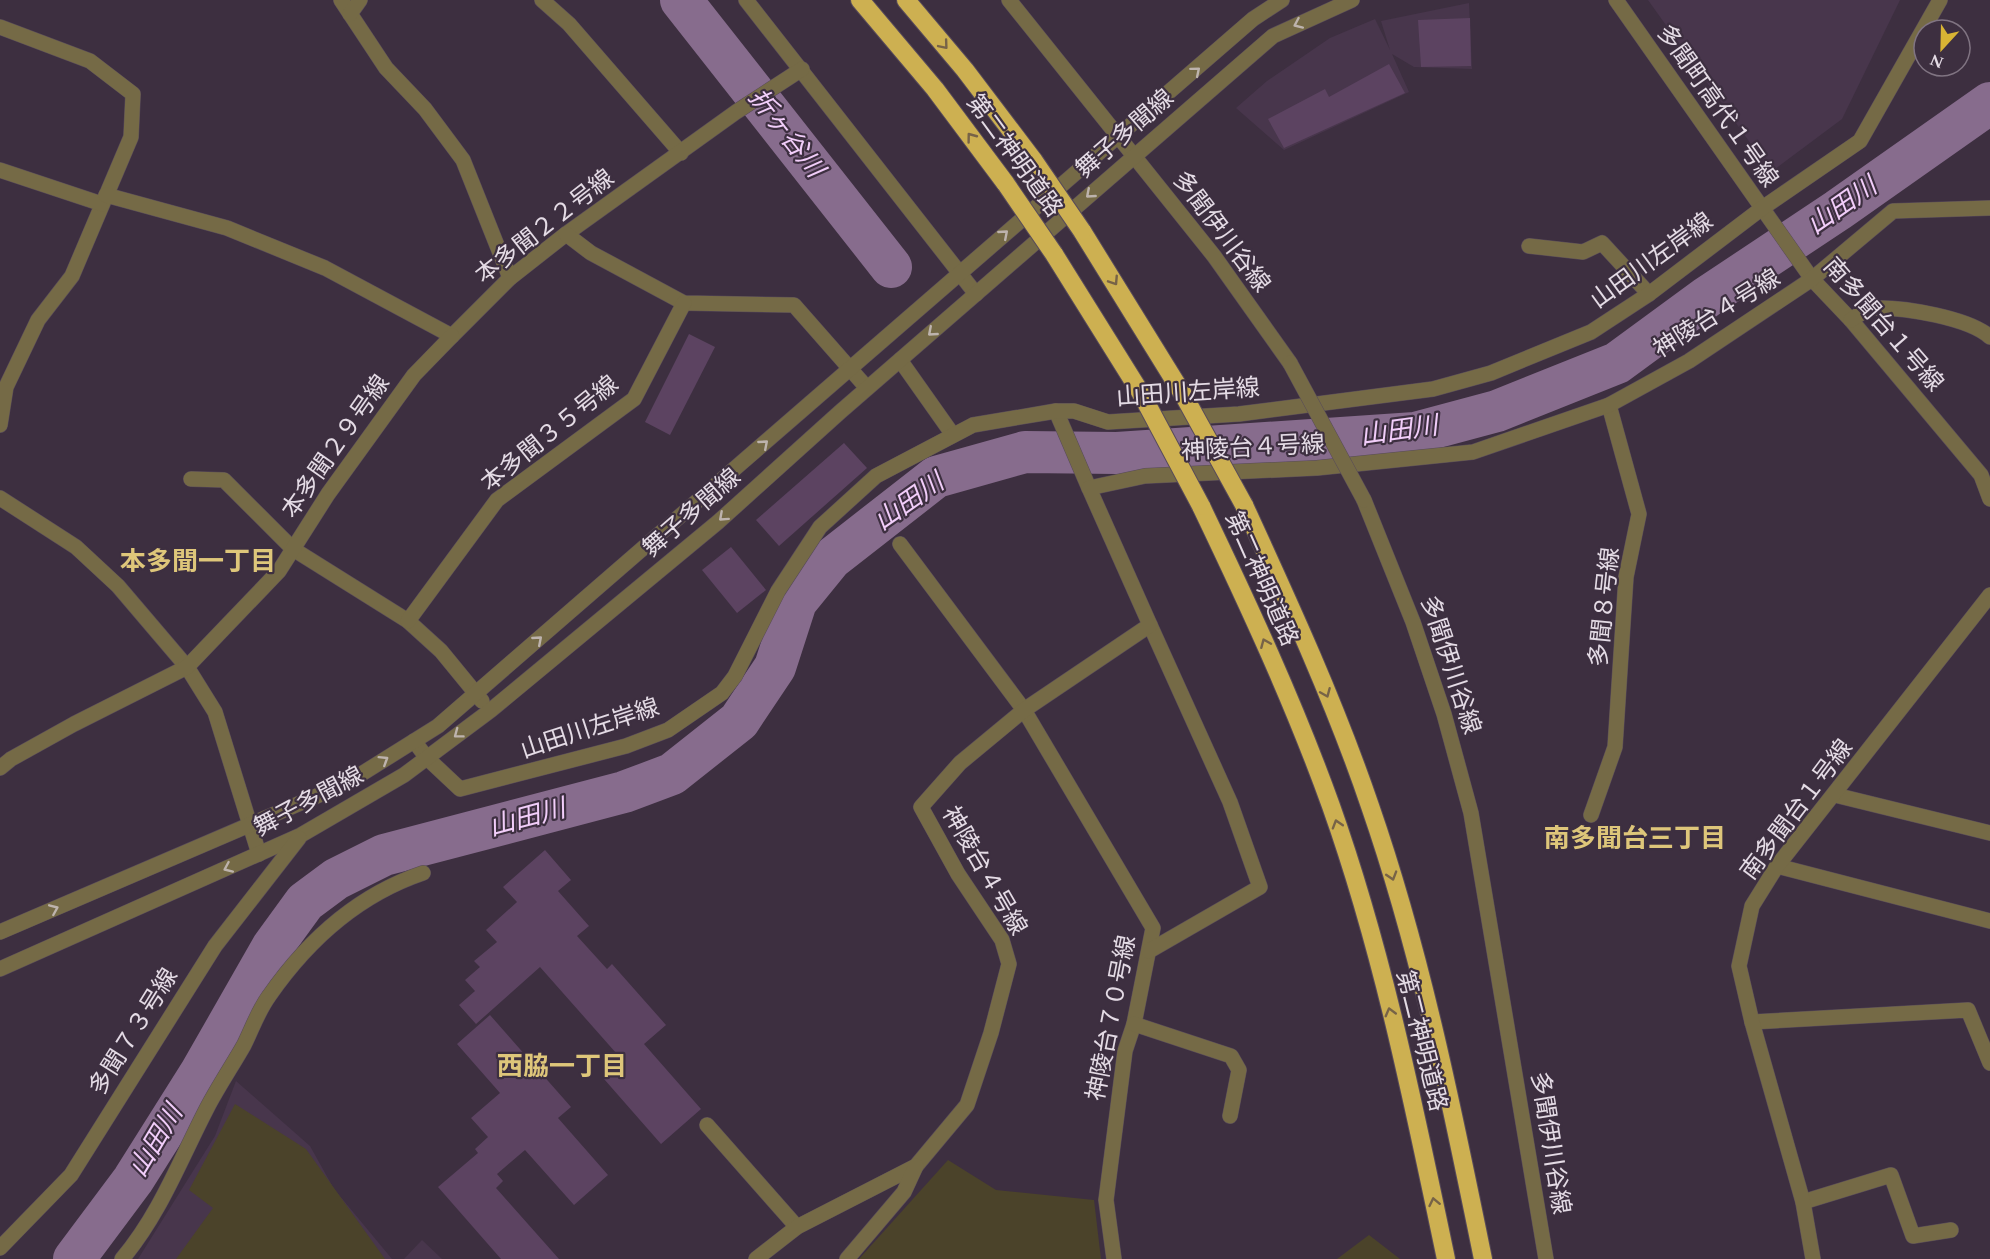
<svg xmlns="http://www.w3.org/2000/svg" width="1990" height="1259" viewBox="0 0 1990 1259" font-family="Spectral,'Noto Sans JP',serif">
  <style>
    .built { fill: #48364c }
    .green { fill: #4b432a }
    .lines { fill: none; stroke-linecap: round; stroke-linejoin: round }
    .river { stroke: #876c8d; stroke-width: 42 }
    .building { fill: #5c4361 }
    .minor-casing { stroke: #584b5a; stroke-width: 16 }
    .highway-casing { stroke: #584b5a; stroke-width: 20 }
    .minor { stroke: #756a46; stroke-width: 15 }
    .highway { stroke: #cdb051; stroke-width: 18 }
    .minor-bridge-casing { stroke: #584b5a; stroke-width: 16; stroke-linecap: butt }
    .highway-bridge-casing { stroke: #584b5a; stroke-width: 20; stroke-linecap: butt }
    .minor-bridge { stroke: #756a46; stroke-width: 15 }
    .highway-bridge { stroke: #cdb051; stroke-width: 18 }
    .oneway { stroke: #bdb3ad }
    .oneway2 { stroke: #776347 }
    .labels { text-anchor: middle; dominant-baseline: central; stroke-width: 4.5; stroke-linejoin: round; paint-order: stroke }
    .street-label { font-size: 24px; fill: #e4dbe5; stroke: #3d2f40 }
    .water-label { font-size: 26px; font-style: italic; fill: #f2cefa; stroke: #3d2f40 }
    .neighbourhood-label { font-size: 26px; font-weight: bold; fill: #dec67a; stroke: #3d2f40 }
  </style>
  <rect width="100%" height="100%" fill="#3d2f40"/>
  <g class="built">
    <path d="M1648,0H1900L1842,119L1771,172Z"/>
    <path d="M1469,3L1472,69L1414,67L1392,54L1409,92L1284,150L1236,108L1267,81L1330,38L1375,19L1390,50L1381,21Z"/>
    <path d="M236,1081L310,1146L334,1189L392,1259H138L215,1136Z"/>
    <path d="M422,1240L442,1259H404Z"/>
  </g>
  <g class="green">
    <path d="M235,1104L306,1149L385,1259H176L213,1208L189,1190Z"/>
    <path d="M948,1160L996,1190L1094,1200L1101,1259H859Z"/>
    <path d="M1369,1235L1400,1259H1337Z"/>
  </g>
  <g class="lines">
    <g class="river">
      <path d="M681,0L891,267"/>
      <path d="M74,1259L133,1180L201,1072L273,946L305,902L336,879L384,855L624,792L672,774L739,721L775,667L796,602L831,559L936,477L1025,452L1117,453L1415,433L1497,411L1617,363L1707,297L1838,210L1990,103"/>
    </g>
  </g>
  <g class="building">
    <path d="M1470,18L1471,66L1421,67L1418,20Z"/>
    <path d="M1389,64L1405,93L1284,148L1268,119L1325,89L1329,97Z"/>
    <path d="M689,334L715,347L670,435L645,422Z"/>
    <path d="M844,443L867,468L779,546L756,520Z"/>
    <path d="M731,547L766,590L737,613L702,570Z"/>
    <path d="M545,850L571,880L558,891L589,926L577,936L607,969L612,964L666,1025L644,1044L701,1109L661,1144L604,1079L624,1062L540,967L476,1024L459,1005L475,991L465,980L480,967L474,961L497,942L486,930L517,902L503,887Z"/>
    <path d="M490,1015L571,1107L558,1118L608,1175L574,1205L525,1150L497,1174L503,1181L496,1188L559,1259H501L438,1187L478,1153L475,1149L488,1137L471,1118L500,1093L457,1044Z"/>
  </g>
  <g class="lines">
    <g class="minor-casing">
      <g id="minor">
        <path d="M341,0L386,68L425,109L463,160L510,278"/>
        <path d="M542,0L569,24L681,153"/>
        <path d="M746,0L976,294"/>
        <path d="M1009,0L1214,256L1290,363"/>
        <path d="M1616,0L1812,279L1851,320L1981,475L1990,499"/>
        <path d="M350,14L360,0"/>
        <path d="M0,27L90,61L133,94L131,137L72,276L38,320L6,387L0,425"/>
        <path d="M0,170L102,204"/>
        <path d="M106,195L227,228L325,268L452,336L510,278L566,234L736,112L802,69"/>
        <path d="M566,234L591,253L684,303L794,305L867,388"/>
        <path d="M1529,246L1583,252L1602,243L1649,294"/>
        <path d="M1851,320C1857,316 1867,308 1875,308C1904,307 1969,318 1990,337"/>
        <path d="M900,360L953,435"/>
        <path d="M1056,411L1089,488"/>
        <path d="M191,479L224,480L293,549L408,621L441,651L482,701"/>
        <path d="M0,498L76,547L118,586L187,667L215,712L259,854"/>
        <path d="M1364,500L1413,622L1444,714L1471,813L1546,1259"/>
        <path d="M900,544L1024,710L1153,928L1134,1024L1125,1051L1106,1200L1114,1259"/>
        <path d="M408,621L497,500L634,399L684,303"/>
        <path d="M414,741L427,758L460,789L626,746L668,730L722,693L735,676L778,591L820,527L876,476L973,425L1056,411H1074L1108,422L1239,414L1433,389L1491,373L1591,332L1649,294L1761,209L1860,141L1940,0"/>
        <path d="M0,768L11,759L74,724L187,667L279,571L328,494L414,375L452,336"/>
        <path d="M1835,795L1990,833"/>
        <path d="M1591,815L1615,747L1626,577L1639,514L1609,405"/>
        <path d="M1777,866L1990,921"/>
        <path d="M0,932L347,783L438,726L1253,19L1282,0"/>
        <path d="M1149,951L1260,887L1230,802L1150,625"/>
        <path d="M0,969L301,835L404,775L491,710L718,522L840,412L1273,36L1352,0"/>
        <path d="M1752,1022L1968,1010L1990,1063"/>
        <path d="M1134,1024L1231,1056L1239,1070L1230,1116"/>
        <path d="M707,1125L797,1227"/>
        <path d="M1803,1202L1891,1175L1913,1236L1951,1230"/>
        <path d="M0,1248L71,1175L215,946L299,838"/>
        <path d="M122,1259C160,1214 180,1160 207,1108C218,1087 232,1066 244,1045C252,1029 258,1011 269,996C308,940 358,895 423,873"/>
        <path d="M756,1259L797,1227L916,1166L967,1105L991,1033L1009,964L1002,940L958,874L921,807L960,763L1024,710L1150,625L1089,488L1145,476L1317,468L1473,452L1609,405L1689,361L1812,279L1893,211L1990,208"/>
        <path d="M847,1259L904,1192L916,1166"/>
        <path d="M1813,1259L1803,1202L1752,1022L1739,966L1752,906L1777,866L1990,595"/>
      </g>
    </g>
    <g class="highway-casing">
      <g id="highway">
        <path d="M860,0L935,89L1006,184"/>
        <path d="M906,0L965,70L1034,161"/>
        <path d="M1082,231L1184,396"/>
        <path d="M1054,254L1142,395"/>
        <path d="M1244,505C1289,603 1335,703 1370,806C1421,953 1452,1107 1483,1259"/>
        <path d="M1201,506C1248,604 1294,703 1331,806C1383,952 1414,1107 1446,1259"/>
      </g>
    </g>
    <use href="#minor" class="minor"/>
    <use href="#highway" class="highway"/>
    <g class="minor-bridge-casing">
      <path id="minor-bridge" d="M1290,363L1364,500"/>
    </g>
    <g class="highway-bridge-casing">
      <g id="highway-bridge">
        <path d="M1034,161L1082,231"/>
        <path d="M1006,184L1054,254"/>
        <path d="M1142,395L1201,506"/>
        <path d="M1184,396L1244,505"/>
      </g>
    </g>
    <use href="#minor-bridge" class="minor-bridge"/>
    <use href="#highway-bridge" class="highway-bridge"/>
  </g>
  <defs><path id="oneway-chevron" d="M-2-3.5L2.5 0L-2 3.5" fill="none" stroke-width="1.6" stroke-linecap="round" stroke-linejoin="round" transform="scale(1.5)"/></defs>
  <g class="oneway">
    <use href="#oneway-chevron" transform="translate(1298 24) rotate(156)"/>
    <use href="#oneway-chevron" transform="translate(1196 71) rotate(-40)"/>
    <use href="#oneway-chevron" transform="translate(1090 194) rotate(139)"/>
    <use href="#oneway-chevron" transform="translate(1004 234) rotate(-41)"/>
    <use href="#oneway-chevron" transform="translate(932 332) rotate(139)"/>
    <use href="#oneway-chevron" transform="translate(764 444) rotate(-41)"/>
    <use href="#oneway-chevron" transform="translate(723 517) rotate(138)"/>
    <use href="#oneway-chevron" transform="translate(538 640) rotate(-41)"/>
    <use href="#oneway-chevron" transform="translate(458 734) rotate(143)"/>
    <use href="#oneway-chevron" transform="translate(384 760) rotate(-32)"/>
    <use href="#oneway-chevron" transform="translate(228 868) rotate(156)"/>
    <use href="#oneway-chevron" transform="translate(54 909) rotate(-23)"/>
  </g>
  <g class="oneway2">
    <use href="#oneway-chevron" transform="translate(944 45) rotate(50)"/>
    <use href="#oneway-chevron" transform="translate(971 137) rotate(-127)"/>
    <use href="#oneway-chevron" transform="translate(1114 281) rotate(57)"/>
    <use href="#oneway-chevron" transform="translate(1265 643) rotate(-113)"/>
    <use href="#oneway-chevron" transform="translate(1326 693) rotate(67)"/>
    <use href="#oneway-chevron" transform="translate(1337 824) rotate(-107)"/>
    <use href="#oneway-chevron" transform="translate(1392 876) rotate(73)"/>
    <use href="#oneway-chevron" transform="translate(1390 1012) rotate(-105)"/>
    <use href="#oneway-chevron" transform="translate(1434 1202) rotate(-102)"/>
  </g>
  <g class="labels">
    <g class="street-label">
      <text transform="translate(1717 106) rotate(55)">多聞町高代１号線</text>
      <text transform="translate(1125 134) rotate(-41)">舞子多聞線</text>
      <text transform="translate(1014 156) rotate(54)">第二神明道路</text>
      <text transform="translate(545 227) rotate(-38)">本多聞２２号線</text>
      <text transform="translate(1221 232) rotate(53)">多聞伊川谷線</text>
      <text transform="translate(1652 261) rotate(-36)">山田川左岸線</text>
      <text transform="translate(1717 314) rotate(-32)">神陵台４号線</text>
      <text transform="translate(1883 325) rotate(49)">南多聞台１号線</text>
      <text transform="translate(1188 393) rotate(-4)">山田川左岸線</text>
      <text transform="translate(550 434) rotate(-39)">本多聞３５号線</text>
      <text transform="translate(336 447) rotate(-55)">本多聞２９号線</text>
      <text transform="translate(1253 448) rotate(-3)">神陵台４号線</text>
      <text transform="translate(692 513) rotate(-41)">舞子多聞線</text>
      <text transform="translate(1261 579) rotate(66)">第二神明道路</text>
      <text transform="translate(1605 607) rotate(-84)">多聞８号線</text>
      <text transform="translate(1450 665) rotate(72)">多聞伊川谷線</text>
      <text transform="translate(590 729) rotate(-18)">山田川左岸線</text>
      <text transform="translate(309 802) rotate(-28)">舞子多聞線</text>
      <text transform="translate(1797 810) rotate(-53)">南多聞台１号線</text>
      <text transform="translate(984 871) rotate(60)">神陵台４号線</text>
      <text transform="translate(1112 1018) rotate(-79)">神陵台７０号線</text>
      <text transform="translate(134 1032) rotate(-58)">多聞７３号線</text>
      <text transform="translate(1421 1041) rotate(76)">第二神明道路</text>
      <text transform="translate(1550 1143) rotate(81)">多聞伊川谷線</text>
    </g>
    <g class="water-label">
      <text transform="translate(786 133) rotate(52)">折ヶ谷川</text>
      <text transform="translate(1842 206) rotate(-35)">山田川</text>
      <text transform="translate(1399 431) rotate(-8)">山田川</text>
      <text transform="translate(909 502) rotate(-35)">山田川</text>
      <text transform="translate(527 818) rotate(-15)">山田川</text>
      <text transform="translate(156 1141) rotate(-59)">山田川</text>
    </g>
    <g class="neighbourhood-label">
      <text x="198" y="562">本多聞一丁目</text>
      <text x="1635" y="839">南多聞台三丁目</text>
      <text x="562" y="1067">西脇一丁目</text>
    </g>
  </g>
  <g transform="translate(1942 48) rotate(202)"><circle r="28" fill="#3d2f40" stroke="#807482" stroke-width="1.5"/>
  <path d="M0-4.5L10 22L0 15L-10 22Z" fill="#d8b434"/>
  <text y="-9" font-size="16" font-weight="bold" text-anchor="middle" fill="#e4dbe5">N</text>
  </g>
</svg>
